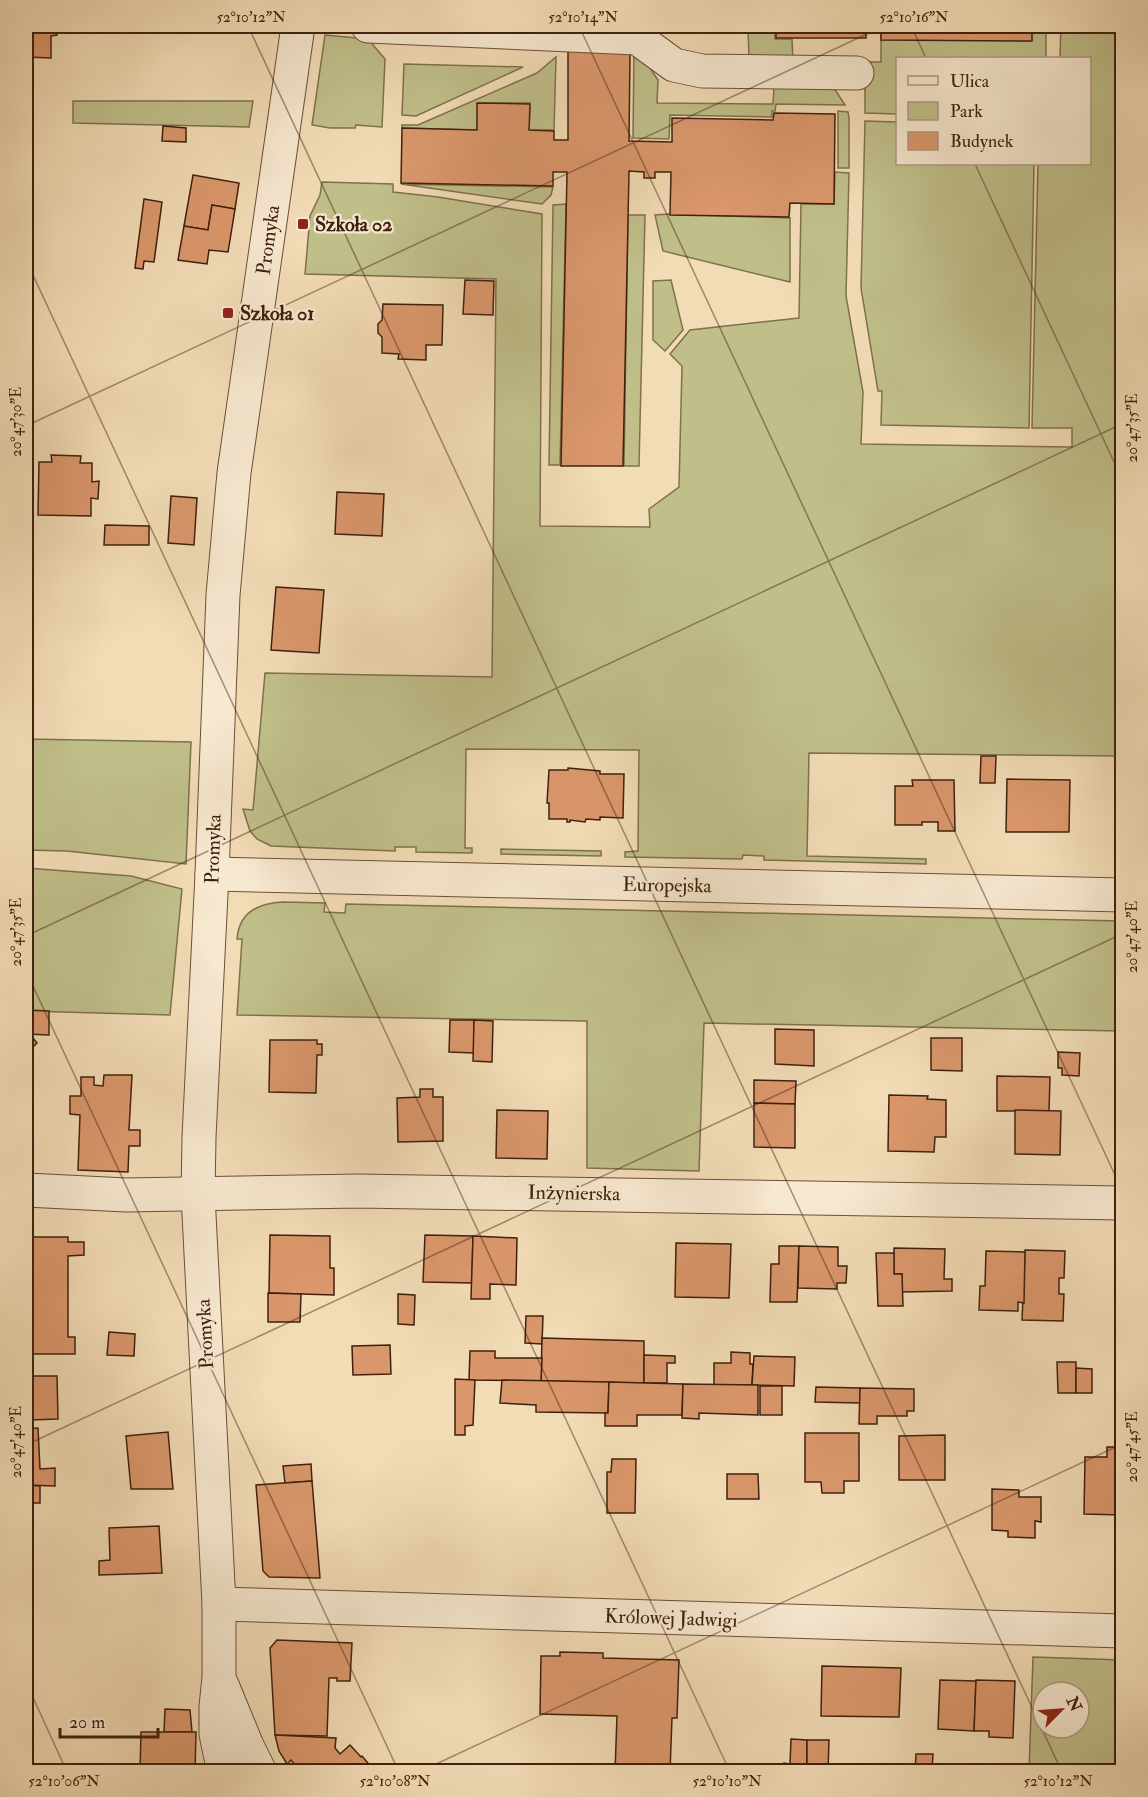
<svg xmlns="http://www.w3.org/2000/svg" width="1148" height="1797" viewBox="0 0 1148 1797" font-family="'IM FELL Double Pica',serif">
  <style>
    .green { fill: #c0bf8a; stroke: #80704c; stroke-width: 1.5; fill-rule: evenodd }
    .building { fill: #db976c; stroke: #3f200d; stroke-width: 1.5 }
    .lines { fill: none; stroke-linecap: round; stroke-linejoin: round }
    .minor-casing { stroke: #6c4f37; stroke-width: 35 }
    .minor { stroke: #f7e8d0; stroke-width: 33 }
    .ticks { fill: none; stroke: #3f200d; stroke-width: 1.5; stroke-opacity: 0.45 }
    .poi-dot { fill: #8f2418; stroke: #f7e8d0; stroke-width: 2 }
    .labels { text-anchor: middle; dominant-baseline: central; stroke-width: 4.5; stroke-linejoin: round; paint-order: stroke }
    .poi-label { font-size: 20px; font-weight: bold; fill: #3f200d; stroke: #f7e8d0; text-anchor: start }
    .street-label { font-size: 20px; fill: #3f200d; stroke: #f7e8d0 }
    .neatline { fill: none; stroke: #3f200d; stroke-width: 2 }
    .ticks-label { font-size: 15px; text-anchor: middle; fill: #3f200d }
  </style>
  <rect width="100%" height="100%" fill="#f2dcb6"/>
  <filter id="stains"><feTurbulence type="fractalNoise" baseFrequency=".00333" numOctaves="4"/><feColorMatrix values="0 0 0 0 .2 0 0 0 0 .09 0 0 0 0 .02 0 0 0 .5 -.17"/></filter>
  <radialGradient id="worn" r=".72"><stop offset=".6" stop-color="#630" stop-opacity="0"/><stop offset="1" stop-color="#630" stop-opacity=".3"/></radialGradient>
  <g class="green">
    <path d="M737,26H775V39H792L793,62L749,57L748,30H737Z"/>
    <path d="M881,26H1122V756L809,753L807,856L926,859V864L764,860V856L743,855L742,859L625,857V852L638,851L639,750L466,749L465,848H472V853L416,852V847H395V851L271,846L257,839L250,831L243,809L253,810L265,673L492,677L496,279L305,274L310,216L320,195L322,182L393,184V192L438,197L542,214L540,526L650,527L649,509L679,487L682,366L670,354L690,330L799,318L801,204H834L835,172L849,173L846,296L863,392L861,444L1072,447V428H1032L1038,164H1090V58H1060L1061,26H1046V58H898L897,114L865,113V62H881Z"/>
    <path d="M325,35L368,39L385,59L382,127L356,125L355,128H330L312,125Z"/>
    <path d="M634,47H636L658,80L657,103L773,104L774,88L827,83L836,91L845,105L776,104L775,111H772V117L670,115L669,139L633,138Z"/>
    <path d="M556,57L554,130H529L530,103H478L477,130L402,128V125H418L537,73Z"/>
    <path d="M404,64L523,67L416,116L402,115Z"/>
    <path d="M73,101H253L249,127L73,123Z"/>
    <path d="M838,111L848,112L849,118V168H838Z"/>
    <path d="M865,121L897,122L898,164H1034L1029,428L881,425L882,391H878L861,288Z"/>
    <path d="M401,184L553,187L551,195L542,204Z"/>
    <path d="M566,204L560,465H549L553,205Z"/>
    <path d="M669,214L790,218V282L663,251L655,215Z"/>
    <path d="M628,215H645L639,466H624Z"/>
    <path d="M671,280L683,330L665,351L653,340V281Z"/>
    <path d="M26,739L191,742L186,864L67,851L26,850Z"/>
    <path d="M501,849L601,851V856L501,854Z"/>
    <path d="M26,868L131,876L182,889L170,1015L26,1011Z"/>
    <path d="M283,902L325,903L324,912L345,913L346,904L1122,921V1031L704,1023L699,1171L587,1168V1021L237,1015L242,939H237C239,912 258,903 283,902Z"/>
    <path d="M1033,1657L1122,1660V1771H1029ZM1043,1692H1079V1728H1043Z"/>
  </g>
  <g class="building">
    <path d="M26,26H57V35L51,36V58L26,57Z"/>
    <rect x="776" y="26" width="90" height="12"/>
    <path d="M881,26H1032V41L881,40Z"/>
    <path d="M568,51L630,53L629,141L672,142V118L773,120L774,113L835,114L834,204L790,203L789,217L670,215L671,172H655V178H644V172L629,171L623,466H561L567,172H553V186L401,183L402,128L477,130V103L530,104L529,130L554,131V140H568Z"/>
    <path d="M163,126L186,128V142L162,141Z"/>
    <path d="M193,175L239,183L235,209L212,205L208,230L184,226Z"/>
    <path d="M144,199L162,202L154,262L144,261L143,269L135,268Z"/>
    <path d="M212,205L235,209L228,252L209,250L207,264L178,260L184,226L208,230Z"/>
    <path d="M465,280L494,281L493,315L463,314Z"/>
    <path d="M383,304L443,305L442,345H426V360L398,359L399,354L382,353V337L378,333V324L382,320Z"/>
    <path d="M51,455L81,456L80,463H92V482L99,481L98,499L91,498V516L38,515L39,462H52Z"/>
    <path d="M337,492L384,494L382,536L335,534Z"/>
    <path d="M171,496L197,498L194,545L168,543Z"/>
    <path d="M105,525L149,526V545H104Z"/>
    <path d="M276,587L324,590L319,653L271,650Z"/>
    <path d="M981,756H996L995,783H980Z"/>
    <path d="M568,768L600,771V774H624L623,818L600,817V820L586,819L585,822L570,820V822H567V819H549V803H547L549,770H568Z"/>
    <path d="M1007,779L1070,780L1069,832H1006Z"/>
    <path d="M912,780H954L955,831H938V822H922V825H895V786H913Z"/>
    <path d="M26,1010L49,1011V1035L26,1034Z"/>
    <path d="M450,1020H474V1053L449,1052Z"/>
    <path d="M474,1020L493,1021L492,1062L473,1061Z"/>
    <path d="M775,1029L814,1030V1066L775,1064Z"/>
    <path d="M26,1034H33V1038L37,1043L27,1053Z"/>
    <path d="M931,1038H962V1071L931,1070Z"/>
    <path d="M270,1040H317V1044H322V1055H317L316,1093L269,1092Z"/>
    <path d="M1058,1052L1080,1053L1079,1076L1062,1075V1068H1058Z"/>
    <path d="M104,1075H132L129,1130H140V1146H129L128,1172L78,1170L80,1115L70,1114V1096H81V1077H94V1085L103,1086Z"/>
    <path d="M997,1076L1050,1077L1049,1111H997Z"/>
    <path d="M754,1080L796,1081L795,1104L754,1103Z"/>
    <path d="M420,1089H433V1097H443V1141L398,1142L397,1098L420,1097Z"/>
    <path d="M889,1095L928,1096L927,1099L946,1100V1137H935L934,1152L888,1151Z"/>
    <path d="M754,1103L795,1104V1148L754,1147Z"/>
    <path d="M497,1110L548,1111L547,1159L496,1158Z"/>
    <path d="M1015,1110L1061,1111L1060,1155L1015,1154Z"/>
    <path d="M270,1235L330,1236V1268H334V1295L269,1293Z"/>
    <path d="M425,1235L473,1236L472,1283L423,1282Z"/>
    <path d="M473,1236L517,1238L516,1285L490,1284V1299H471Z"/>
    <path d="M29,1237H68V1242H84V1255L68,1256V1337H75V1354H28Z"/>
    <path d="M676,1243L731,1244L729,1298L675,1297Z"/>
    <path d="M779,1246H799L797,1302H770L771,1264H779Z"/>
    <path d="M799,1246L838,1247V1266H847L846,1283H837V1289L798,1288Z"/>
    <path d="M894,1248L945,1249L944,1279H952V1291L901,1292L902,1274H894Z"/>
    <path d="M1025,1250L1065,1251L1064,1278H1059V1294H1064L1063,1321L1022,1320Z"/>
    <path d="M986,1251L1025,1252L1024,1303L1018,1302V1311L979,1310L980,1286H985Z"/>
    <path d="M876,1253H894V1274H902L903,1306H878Z"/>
    <path d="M268,1293L301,1294L300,1322H268Z"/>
    <path d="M398,1294L415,1295L414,1325L398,1324Z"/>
    <path d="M526,1316H543L542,1344L525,1343Z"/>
    <path d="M109,1332L135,1334L134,1356L107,1355Z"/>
    <path d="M542,1338L644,1341V1383L541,1381Z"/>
    <path d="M390,1345L391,1374L353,1375L352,1346Z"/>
    <path d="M470,1351H495V1358H542L541,1381L469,1380Z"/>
    <path d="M731,1352L750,1353V1364H753L752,1385H714V1363H731Z"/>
    <path d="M644,1355L675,1356V1363H667V1383H644Z"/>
    <path d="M754,1356L795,1357L794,1386L752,1385Z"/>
    <path d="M1057,1362H1076V1393H1058Z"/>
    <path d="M1076,1368L1092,1369V1393H1076Z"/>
    <path d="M29,1376H57L58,1419L30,1420Z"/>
    <path d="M455,1379L475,1380L473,1425L465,1426V1435H455Z"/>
    <path d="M502,1380L609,1382L608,1413L536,1412V1405L500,1403Z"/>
    <path d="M609,1382L683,1384L682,1415H637V1426H605V1413H608Z"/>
    <path d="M683,1384L758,1385V1415L699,1413V1419L682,1418Z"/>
    <rect x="760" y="1386" width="22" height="29"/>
    <path d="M816,1387L860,1388V1403L815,1402Z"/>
    <path d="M860,1388L914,1389V1411H907V1416H877V1424H859Z"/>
    <path d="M38,1428L40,1469L55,1468V1486L26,1485V1429Z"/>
    <path d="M168,1432L173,1489H131L126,1436Z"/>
    <path d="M805,1433H859V1481H844V1493H822L821,1482H805Z"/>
    <path d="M945,1435V1480H899V1436Z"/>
    <path d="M1107,1447H1122V1515L1084,1514L1085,1457H1107Z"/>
    <path d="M612,1459H636L635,1513H607V1472H611Z"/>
    <path d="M311,1464L312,1481L285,1483L283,1466Z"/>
    <path d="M727,1474H758L759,1499H727Z"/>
    <path d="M312,1481L320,1578L269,1577L263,1571L256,1485Z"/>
    <path d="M26,1485L40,1486V1503H26Z"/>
    <path d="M992,1489L1019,1490V1497H1041V1522L1035,1521V1538L1008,1537V1531L992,1530Z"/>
    <path d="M159,1526L162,1573L99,1575V1561L110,1560L109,1528Z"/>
    <path d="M277,1640L352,1643L350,1681H337V1678H329L327,1736L275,1735L270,1648Z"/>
    <path d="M560,1652L603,1653V1658L679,1660L677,1718H672L670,1772H615L617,1716L540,1714L541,1656H560Z"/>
    <path d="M822,1666L901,1668L899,1717L821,1716Z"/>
    <path d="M940,1680L976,1681L974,1731L938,1729Z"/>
    <path d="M976,1680L1015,1681L1013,1738L989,1737V1731H974Z"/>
    <path d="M165,1709L190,1710L192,1732H164Z"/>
    <path d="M141,1732H196L195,1772H140Z"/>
    <path d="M275,1735L336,1738L335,1748L340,1754L350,1745L361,1757L362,1756L372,1768L370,1770L372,1772H301L291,1760L287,1764L279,1751Z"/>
    <path d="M791,1739L807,1740V1772H783L784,1763L790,1764Z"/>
    <path d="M807,1740H829L828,1772H807Z"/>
    <path d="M916,1754H933L932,1772H915Z"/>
  </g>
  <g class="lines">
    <g class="minor-casing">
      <g id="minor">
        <path d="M368,26L637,38L674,65L702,71L857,73"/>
        <path d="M212,874L1122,895"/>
        <path d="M26,1190L126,1195L358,1191L1122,1203"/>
        <path d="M219,1604L1122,1631"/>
        <path d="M222,1685L247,1746L260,1772"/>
        <path d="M224,1772L216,1734V1707L219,1677V1604L198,1195L199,1137L212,874L223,595L234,473L298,26"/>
      </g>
    </g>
    <use href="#minor" class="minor"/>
  </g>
  <path class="ticks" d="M248,26L1062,1772M579,26L1122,1190M911,26L926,58M975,164L1122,479M26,260L730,1772M26,426L884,26M26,936L1122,424M26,971L399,1772M26,1445L1122,934M26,1682L67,1772M419,1772L1122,1444"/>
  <g class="poi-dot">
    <rect x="297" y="218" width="12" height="12" rx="3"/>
    <rect x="222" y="307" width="12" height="12" rx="3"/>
  </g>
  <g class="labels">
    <g class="poi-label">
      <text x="315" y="224">Szkoła 02</text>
      <text x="240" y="313">Szkoła 01</text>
    </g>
    <g class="street-label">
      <text transform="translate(268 240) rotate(-82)">Promyka</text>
      <text transform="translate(213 849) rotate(-88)">Promyka</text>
      <text transform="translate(667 885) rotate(1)">Europejska</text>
      <text transform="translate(574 1193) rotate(1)">Inżynierska</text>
      <text transform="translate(205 1334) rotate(-93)">Promyka</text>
      <text transform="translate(671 1618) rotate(2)">Królowej Jadwigi</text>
    </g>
  </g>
  <rect width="1148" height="1797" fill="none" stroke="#f2dcb6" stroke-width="66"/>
  <rect x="896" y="57" width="195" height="108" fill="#f7e8d0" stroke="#ad9882" stroke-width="1.5"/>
  <rect x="908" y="76" width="30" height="9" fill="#f7e8d0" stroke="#ad9882" stroke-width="1.5"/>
  <text x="950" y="87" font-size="18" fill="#3f200d">Ulica</text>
  <rect x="908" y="102" width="30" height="18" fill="#c0bf8a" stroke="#ad9882" stroke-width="1.5"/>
  <text x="950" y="117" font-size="18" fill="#3f200d">Park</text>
  <rect x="908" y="132" width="30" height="18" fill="#db976c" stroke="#ad9882" stroke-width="1.5"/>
  <text x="950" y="147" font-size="18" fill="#3f200d">Budynek</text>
  <g transform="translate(1061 1710) rotate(65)"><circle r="28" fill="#f7e8d0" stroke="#ad9882" stroke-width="1.5"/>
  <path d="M0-4.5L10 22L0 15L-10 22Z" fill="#8f2418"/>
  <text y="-9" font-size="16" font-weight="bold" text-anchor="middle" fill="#3f200d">N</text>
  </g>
  <path d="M60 1728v9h98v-9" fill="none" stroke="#3f200d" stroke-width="3"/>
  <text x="69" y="1728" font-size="18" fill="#3f200d" stroke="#f7e8d0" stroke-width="4.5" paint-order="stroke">20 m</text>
  <rect x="33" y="33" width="1082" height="1731" class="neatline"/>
  <g class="ticks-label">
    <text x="251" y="22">52°10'12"N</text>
    <text x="583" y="22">52°10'14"N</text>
    <text x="914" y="22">52°10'16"N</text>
    <text transform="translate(16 422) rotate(-90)" y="5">20°47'30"E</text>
    <text transform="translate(1132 428) rotate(-90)" y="5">20°47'35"E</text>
    <text transform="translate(16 932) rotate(-90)" y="5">20°47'35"E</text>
    <text transform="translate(1132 937) rotate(-90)" y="5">20°47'40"E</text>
    <text transform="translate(16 1442) rotate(-90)" y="5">20°47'40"E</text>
    <text transform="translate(1132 1447) rotate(-90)" y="5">20°47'45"E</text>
    <text x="64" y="1786">52°10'06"N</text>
    <text x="395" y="1786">52°10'08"N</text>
    <text x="727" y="1786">52°10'10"N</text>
    <text x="1058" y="1786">52°10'12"N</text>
  </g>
  <rect width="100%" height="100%" filter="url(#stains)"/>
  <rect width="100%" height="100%" fill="url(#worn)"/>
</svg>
